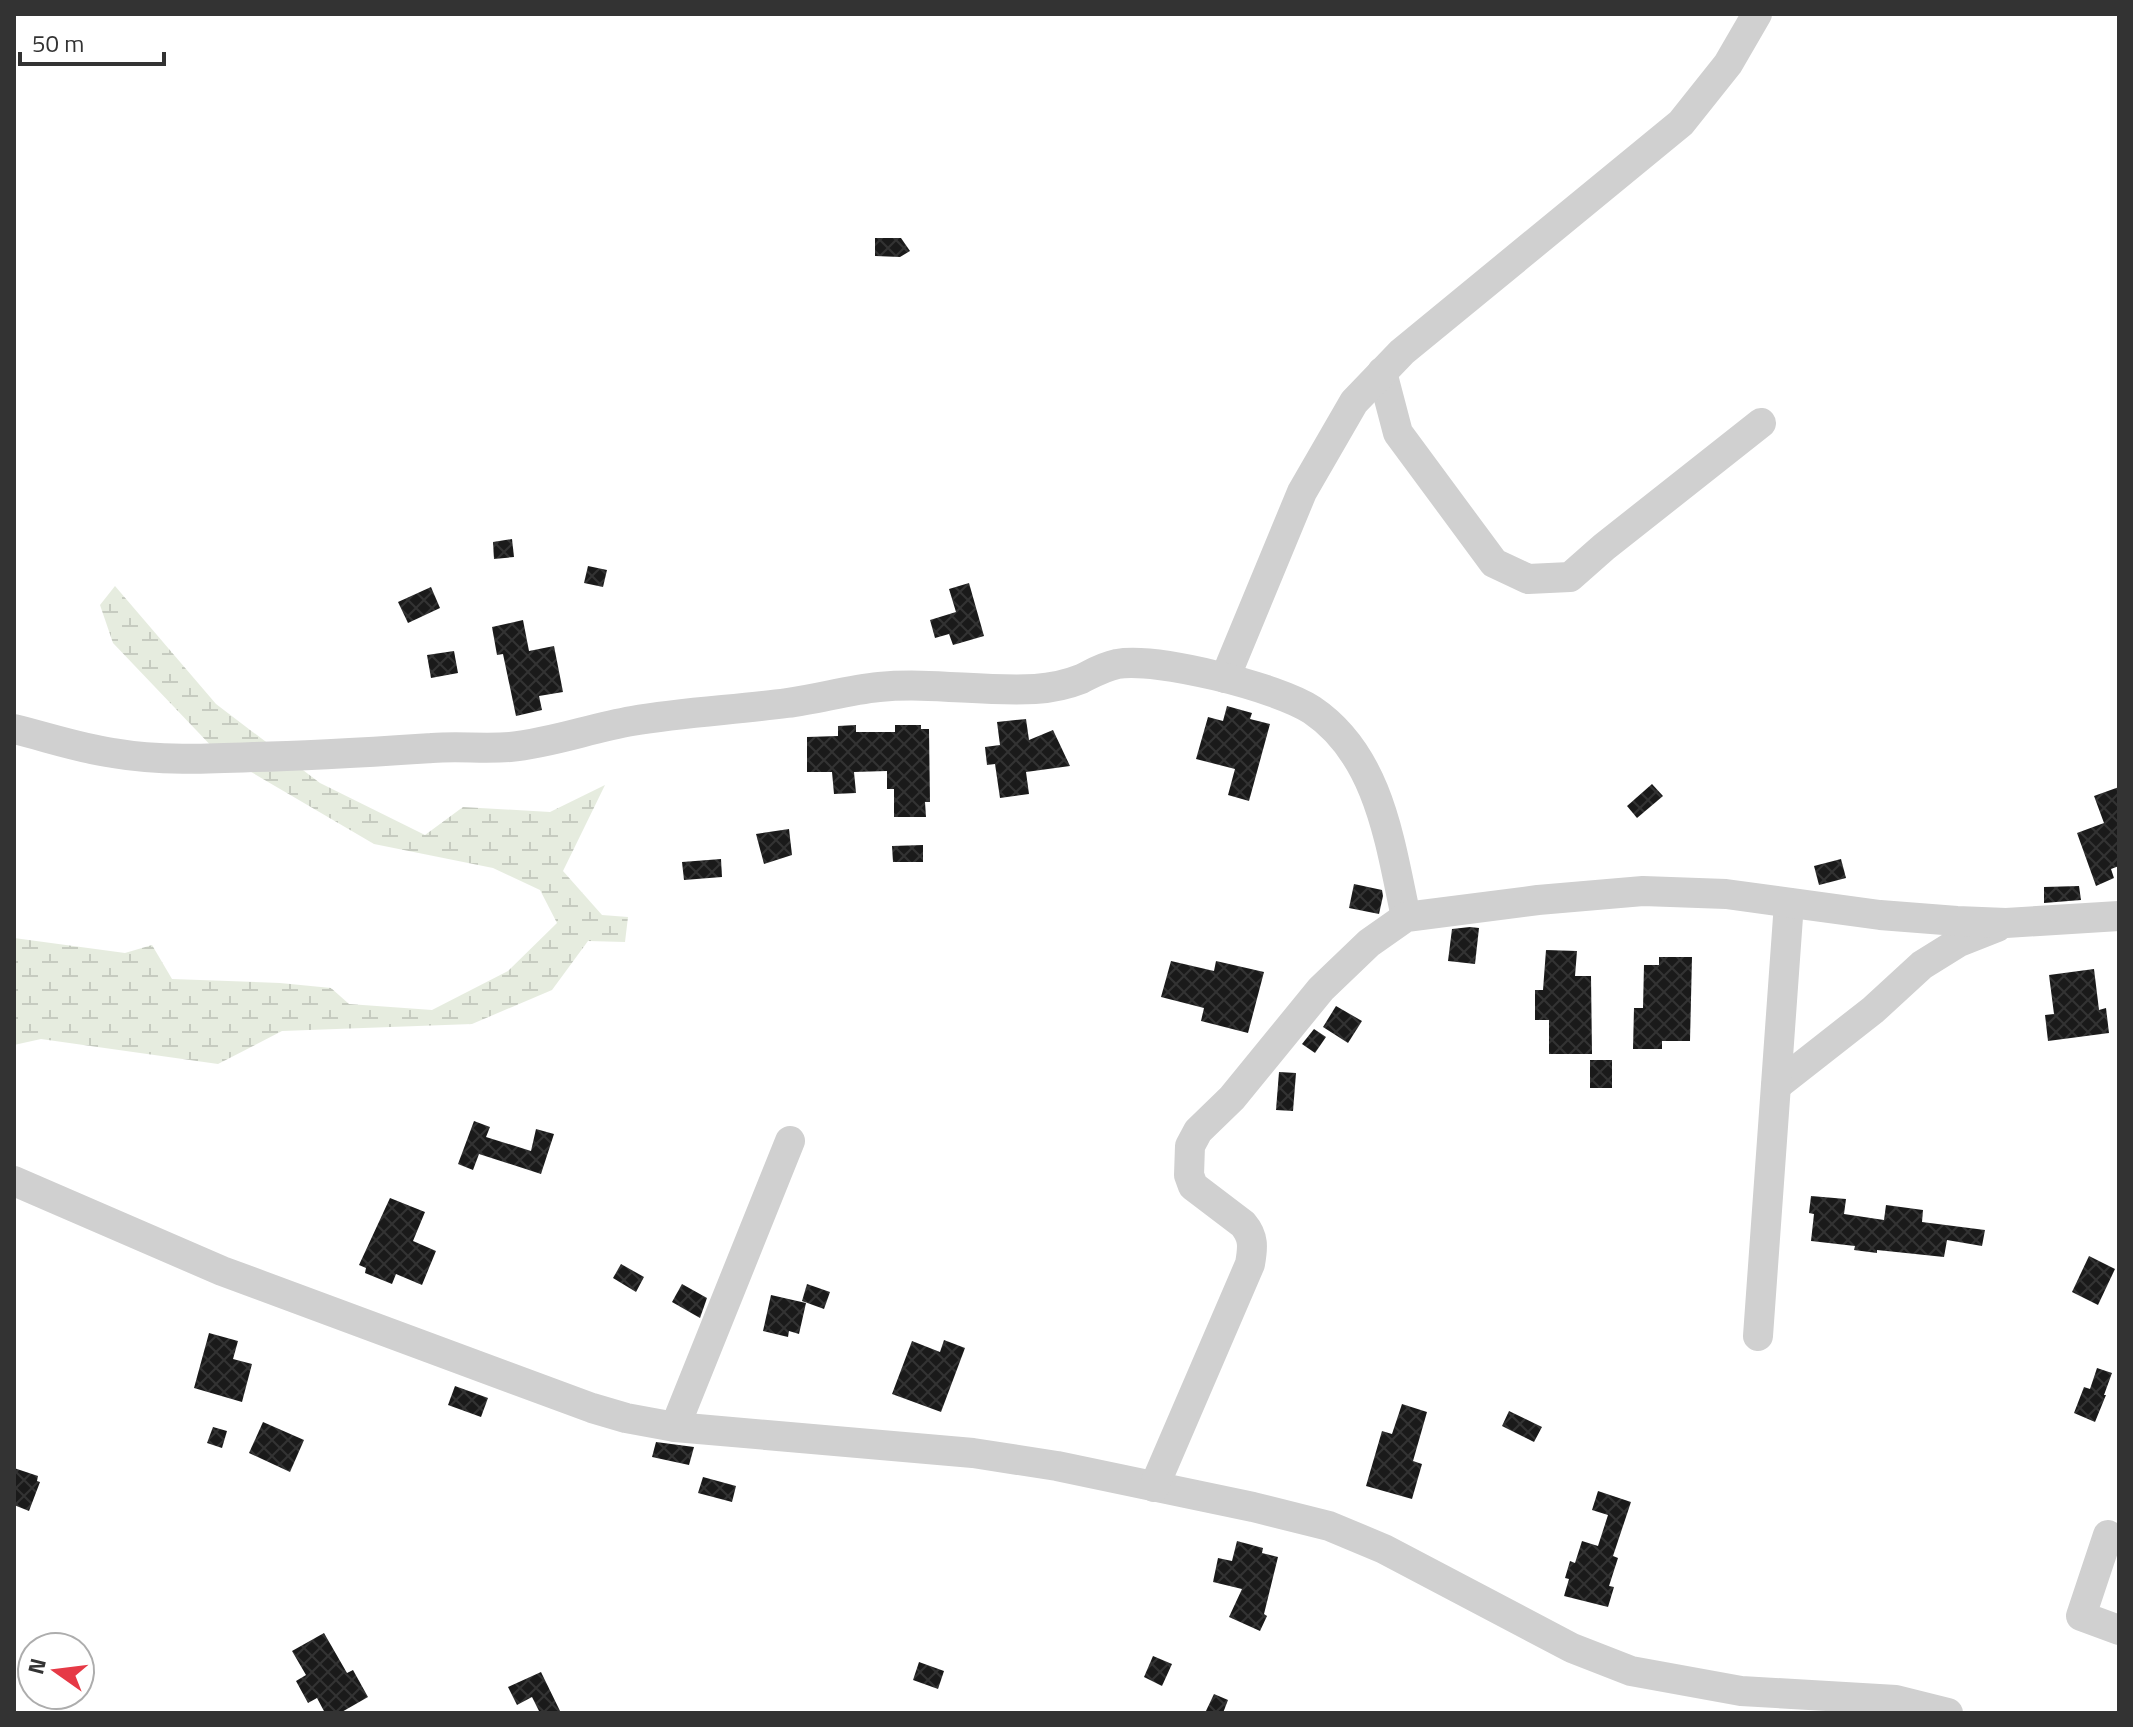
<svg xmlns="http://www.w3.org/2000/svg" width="2133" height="1727" viewBox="0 0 2133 1727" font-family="'Titillium Web',sans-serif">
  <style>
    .wetland { fill: url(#wetland-marsh) }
    .building { fill: url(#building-cross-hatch) }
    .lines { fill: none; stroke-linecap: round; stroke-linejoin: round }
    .minor { stroke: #d0d0d0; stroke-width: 30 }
  </style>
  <defs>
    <pattern id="wetland-marsh" width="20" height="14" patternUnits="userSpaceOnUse" patternTransform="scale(2)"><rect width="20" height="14" fill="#e6ecdf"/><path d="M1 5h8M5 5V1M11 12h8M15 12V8" fill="none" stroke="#c6cbc0"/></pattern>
    <pattern id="building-cross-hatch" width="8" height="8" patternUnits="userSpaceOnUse" patternTransform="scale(2)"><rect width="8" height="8" fill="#1a1a1a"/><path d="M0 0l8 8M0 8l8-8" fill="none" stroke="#333"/></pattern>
  </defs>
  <rect width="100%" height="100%" fill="#fff"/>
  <path class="wetland" d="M115,586L216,704L320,783L425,835L463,807L550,812L605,785L563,871L602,915L628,917L625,942L588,941L552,990L472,1024L282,1031L218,1064L41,1039L14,1045V938L125,953L152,945L172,979L280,983L331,988L349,1004L432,1010L508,971L557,923L540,890L493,868L374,844L217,752L113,643L100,605Z"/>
  <g class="building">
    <path d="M875,238H901L910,251L900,257L875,256Z"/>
    <path d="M512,539L514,557L494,559L493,542Z"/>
    <path d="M588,566L607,570L603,587L584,583Z"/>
    <path d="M969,583L984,636L953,645L949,634L935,638L930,620L956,612L949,589Z"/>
    <path d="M431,587L440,608L408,623L398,602Z"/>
    <path d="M523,620L529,651L554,646L563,692L539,696L542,710L516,716L503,654L497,655L492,627Z"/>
    <path d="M454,651L458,673L431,678L427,655Z"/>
    <path d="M1227,706L1252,713L1250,719L1270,724L1249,801L1228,795L1235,769L1196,759L1208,717L1223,721Z"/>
    <path d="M1026,719L1029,740L1053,730L1070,766L1026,772L1029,794L1000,798L995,764L987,765L985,747L1000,745L997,722Z"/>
    <path d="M856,725V732H895V725H921V729H929L930,802H925L926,817H894V789H887V771L854,772L856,793L834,794L832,772H807V737L838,736V726Z"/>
    <path d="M1652,784L1663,796L1637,818L1627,806Z"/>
    <path d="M2119,787V866L2111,869L2114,878L2096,886L2077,833L2104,823L2094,796Z"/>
    <path d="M789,829L792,855L764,864L756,834Z"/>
    <path d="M923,845V862H893L892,846Z"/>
    <path d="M721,859L722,877L684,880L682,862Z"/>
    <path d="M1841,859L1846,878L1819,885L1814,866Z"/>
    <path d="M1354,884L1382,890L1383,896L1379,914L1349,908Z"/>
    <path d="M2079,886L2081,900L2044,903V887Z"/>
    <path d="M1470,927L1479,928L1475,964L1448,961L1452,929Z"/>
    <path d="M1546,950L1577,951L1575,976H1591L1592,1054H1549V1020H1535V990H1543Z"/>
    <path d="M1659,957H1692L1690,1041H1662V1049H1633L1634,1008H1643L1644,965H1659Z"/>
    <path d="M1171,961L1214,971L1216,961L1264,972L1248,1033L1201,1021L1204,1008L1161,997Z"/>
    <path d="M2094,969L2099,1010L2106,1008L2109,1033L2048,1041L2045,1015L2054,1014L2049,975Z"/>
    <path d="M1336,1006L1362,1021L1348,1043L1323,1027Z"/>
    <path d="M1314,1029L1326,1037L1315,1053L1302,1044Z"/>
    <rect x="1590" y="1060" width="22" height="28"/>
    <path d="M1279,1072L1296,1073L1293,1111L1276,1110Z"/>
    <path d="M474,1121L490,1127L486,1137L531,1151L536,1129L554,1134L541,1174L479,1154L473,1170L458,1164Z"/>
    <path d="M1811,1196L1846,1199L1844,1214L1884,1220L1886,1205L1923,1210L1922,1222L1985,1230L1982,1246L1947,1240L1944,1257L1877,1250V1253L1854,1250L1855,1246L1811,1241L1814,1214L1809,1213Z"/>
    <path d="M390,1198L425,1212L413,1241L436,1251L422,1285L396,1274L392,1284L365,1273L366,1268L359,1265Z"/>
    <path d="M2089,1256L2115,1269L2098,1305L2072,1292Z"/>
    <path d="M621,1264L644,1277L636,1292L613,1278Z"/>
    <path d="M682,1284L707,1298L700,1318L672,1302Z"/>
    <path d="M807,1284L830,1292L824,1309L802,1301Z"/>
    <path d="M771,1295L806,1303L799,1334L789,1331L788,1337L763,1331Z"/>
    <path d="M209,1333L238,1341L233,1359L252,1364L242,1402L194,1388Z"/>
    <path d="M944,1340L965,1348L941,1412L892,1394L912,1341L940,1352Z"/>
    <path d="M2097,1368L2112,1373L2104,1395H2106L2095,1422L2074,1413L2084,1387L2090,1389Z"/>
    <path d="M455,1386L488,1398L481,1417L448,1405Z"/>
    <path d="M1402,1404L1427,1412L1413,1461L1422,1464L1412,1499L1366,1486L1382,1431L1392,1434Z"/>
    <path d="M1509,1411L1542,1427L1534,1442L1502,1426Z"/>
    <path d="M263,1422L304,1440L290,1472L249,1453Z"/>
    <path d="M213,1427L227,1431L222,1448L207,1443Z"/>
    <path d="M656,1442L694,1447L689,1465L652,1457Z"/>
    <path d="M14,1468L38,1476L37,1481L40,1482L29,1511L14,1505Z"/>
    <path d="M703,1477L736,1486L732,1502L698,1493Z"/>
    <path d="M1598,1491L1631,1502L1613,1556L1618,1558L1609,1586L1614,1587L1608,1607L1564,1596L1569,1579L1565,1578L1570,1561L1575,1563L1582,1541L1598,1546L1608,1515L1592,1510Z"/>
    <path d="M1237,1541L1263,1548L1262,1553L1278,1557L1264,1614L1267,1616L1260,1631L1229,1617L1242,1589L1213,1582L1218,1558L1232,1561Z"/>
    <path d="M324,1633L347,1673L353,1670L368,1697L340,1713H325L317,1698L308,1703L296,1681L306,1675L292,1651Z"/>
    <path d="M1153,1656L1172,1664L1162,1686L1144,1677Z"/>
    <path d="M919,1662L944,1671L938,1689L913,1680Z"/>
    <path d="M541,1672L561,1713H540L532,1697L517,1705L508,1687Z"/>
    <path d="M1214,1694L1228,1700L1223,1713H1205Z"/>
  </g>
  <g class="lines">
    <g class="minor">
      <path d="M1382,372L1398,433L1494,563L1528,579L1570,577L1604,547L1761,423"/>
      <path d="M1225,678L1302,492L1354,402L1402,352L1681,123L1728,64L1757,14"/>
      <path d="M14,729C47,737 79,748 113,753C159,761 206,759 253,757C313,756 372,752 432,748C458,746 484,749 510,747C552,743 591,728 632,721C684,712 735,710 787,703C818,699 848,690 879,687C931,682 983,692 1035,689C1051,688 1066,685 1081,679C1093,673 1103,667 1117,664C1157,657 1277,687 1312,710C1380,756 1390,844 1406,917"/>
      <path d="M1776,1086L1873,1010L1922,965L1959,942L1997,927"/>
      <path d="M14,1181L222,1271L592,1408L626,1418L675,1427L973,1453L1057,1466L1253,1507L1329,1526L1384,1549L1572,1648L1631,1671L1741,1691L1896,1700L1948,1713"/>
      <path d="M1758,1336L1789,903"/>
      <path d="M675,1427L790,1141"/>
      <path d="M1154,1487L1250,1264C1253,1247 1254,1237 1243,1224L1193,1186L1189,1175L1190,1146L1198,1131L1232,1098L1321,989L1369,943L1406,917L1538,900L1643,891L1726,894L1880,915L1957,921L2006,923L2119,916"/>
      <path d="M2108,1535L2081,1616L2119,1630"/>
    </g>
  </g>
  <rect width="2133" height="1727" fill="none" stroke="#333333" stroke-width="32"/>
  <g transform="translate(56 1671) rotate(284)"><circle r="38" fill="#ffffff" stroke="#adadad" stroke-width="2"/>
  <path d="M0-6L14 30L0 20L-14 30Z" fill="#e63946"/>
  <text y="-12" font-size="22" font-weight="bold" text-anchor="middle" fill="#333333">N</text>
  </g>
  <path d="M20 52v12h144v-12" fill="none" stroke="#333333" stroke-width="4"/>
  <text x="32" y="52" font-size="24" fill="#333333" stroke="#ffffff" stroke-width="6" paint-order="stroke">50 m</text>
</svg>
